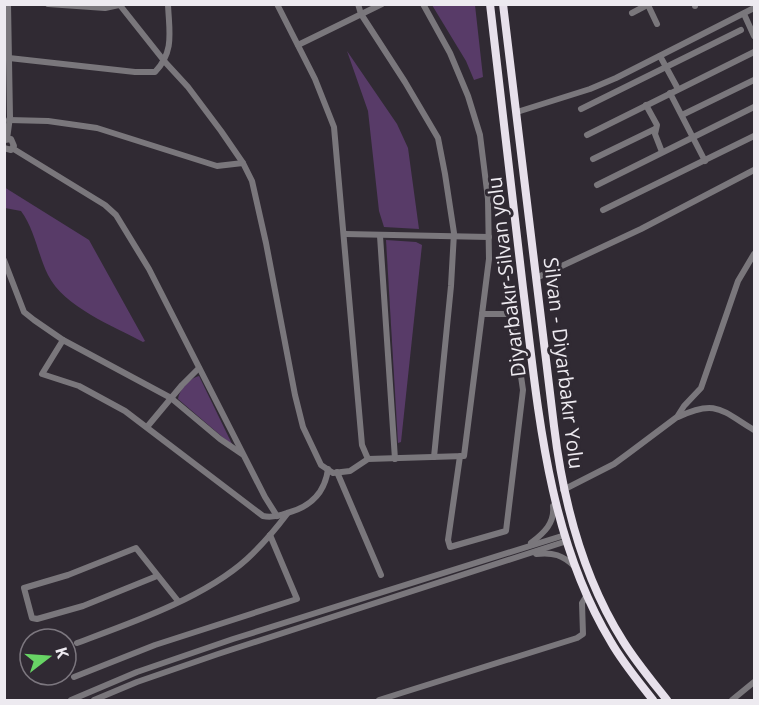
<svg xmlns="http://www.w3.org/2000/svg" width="759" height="705" viewBox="0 0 759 705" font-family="'Open Sans',sans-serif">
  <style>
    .green { fill: #583b68 }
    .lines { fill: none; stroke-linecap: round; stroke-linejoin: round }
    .minor { stroke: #7a777c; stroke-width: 6 }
    .highway { stroke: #e7e0eb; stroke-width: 8 }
    .labels { text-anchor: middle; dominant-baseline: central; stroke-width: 6; stroke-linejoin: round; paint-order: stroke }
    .street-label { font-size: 20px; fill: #edeaf0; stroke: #302a33 }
  </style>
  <rect width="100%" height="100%" fill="#302a33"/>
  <g class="green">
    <path d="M432,5H475L483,77L474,80L466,61Z"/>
    <path d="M347,51L397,124L408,148L419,229L384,227L379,211L368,111Z"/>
    <path d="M4,187L89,240L145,341L143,342C113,326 64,307 48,275C38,255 35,230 21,211L5,208Z"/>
    <path d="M386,240L416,242L422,245L401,442L398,443Z"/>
    <path d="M199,376L233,446L178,399C179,390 190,378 199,376Z"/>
  </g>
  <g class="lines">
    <g class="minor">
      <path d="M48,4L105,8L119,5"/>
      <path d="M119,4L165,62L188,87L221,131L243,163L252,181L266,243L295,395L303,427L321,465L333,473L350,471L368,459L464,456L489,259L488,199L480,135L468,96L450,53L423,4"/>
      <path d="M277,4L315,79L334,127L362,445L368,459"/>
      <path d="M358,4L361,14L405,82L438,138L445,174L454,233L451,286L434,457"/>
      <path d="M695,4V6"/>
      <path d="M648,5L657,24"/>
      <path d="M632,13L649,4"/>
      <path d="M744,14L754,36"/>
      <path d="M298,45L382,4"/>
      <path d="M660,56L678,89"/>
      <path d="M9,58L135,72H155C175,51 169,31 168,4"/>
      <path d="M670,93L705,161"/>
      <path d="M646,105L657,125L655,134L662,152"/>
      <path d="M581,109L741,30"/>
      <path d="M517,112L590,89L616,78L754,8"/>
      <path d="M682,115L754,80"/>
      <path d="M9,120L48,121L97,128L217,166L243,163"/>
      <path d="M587,135L754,52"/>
      <path d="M7,139L10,117L8,4"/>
      <path d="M4,148L11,150L14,146L11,139L5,140"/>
      <path d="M12,148L105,205L116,215L149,269L265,497L277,516"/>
      <path d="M593,159L655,129"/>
      <path d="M597,185L754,107"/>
      <path d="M603,210L754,136"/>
      <path d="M345,234L489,237"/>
      <path d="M380,236L395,459"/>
      <path d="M4,260L24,312L34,320L63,340L171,398L220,439L242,454"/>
      <path d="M536,278L641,229L754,170"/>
      <path d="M63,340L42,374L79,386L125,411L263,516C272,518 279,516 287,513C310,507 325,493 328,469"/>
      <path d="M678,417C716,399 721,410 754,430"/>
      <path d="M147,427L182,385L199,368"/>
      <path d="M460,456L448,540L450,547L506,531L523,390L512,314H482"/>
      <path d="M337,472L381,575"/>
      <path d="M563,490L614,464L629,453L677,417L684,406L701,388L738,281L754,254"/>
      <path d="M531,543C544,533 555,523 553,506"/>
      <path d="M536,554C553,552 563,555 575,567"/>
      <path d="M157,576L83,606L37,619L32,618L24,588L68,575L136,548L178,601"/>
      <path d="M77,643C131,623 204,598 247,559C262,545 275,530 287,514"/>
      <path d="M74,677L155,645L297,599L270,535"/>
      <path d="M71,700L137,672L233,639L565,535"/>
      <path d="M94,700L137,682L218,654L567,541"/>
      <path d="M379,700L577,638L583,634L582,603L587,595"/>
      <path d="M732,700L754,682"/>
    </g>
    <g class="highway">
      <path d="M490,4C501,99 512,194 523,288C538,408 547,536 611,642C623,663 639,682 653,700"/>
      <path d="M503,4L554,426C563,501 582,576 623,641C636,662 652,681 667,700"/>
    </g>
  </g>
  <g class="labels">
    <g class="street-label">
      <text transform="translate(506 277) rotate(-97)">Diyarbakır-Silvan yolu</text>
      <text transform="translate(564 363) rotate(83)">Silvan - Diyarbakır Yolu</text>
    </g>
  </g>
  <rect width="759" height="705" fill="none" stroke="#edeaf0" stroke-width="12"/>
  <g transform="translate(48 657) rotate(73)"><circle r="28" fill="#302a33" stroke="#7c777f" stroke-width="1.5"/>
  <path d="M0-4.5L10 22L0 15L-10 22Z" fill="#68d465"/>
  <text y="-9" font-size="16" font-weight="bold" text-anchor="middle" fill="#edeaf0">K</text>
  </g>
</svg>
